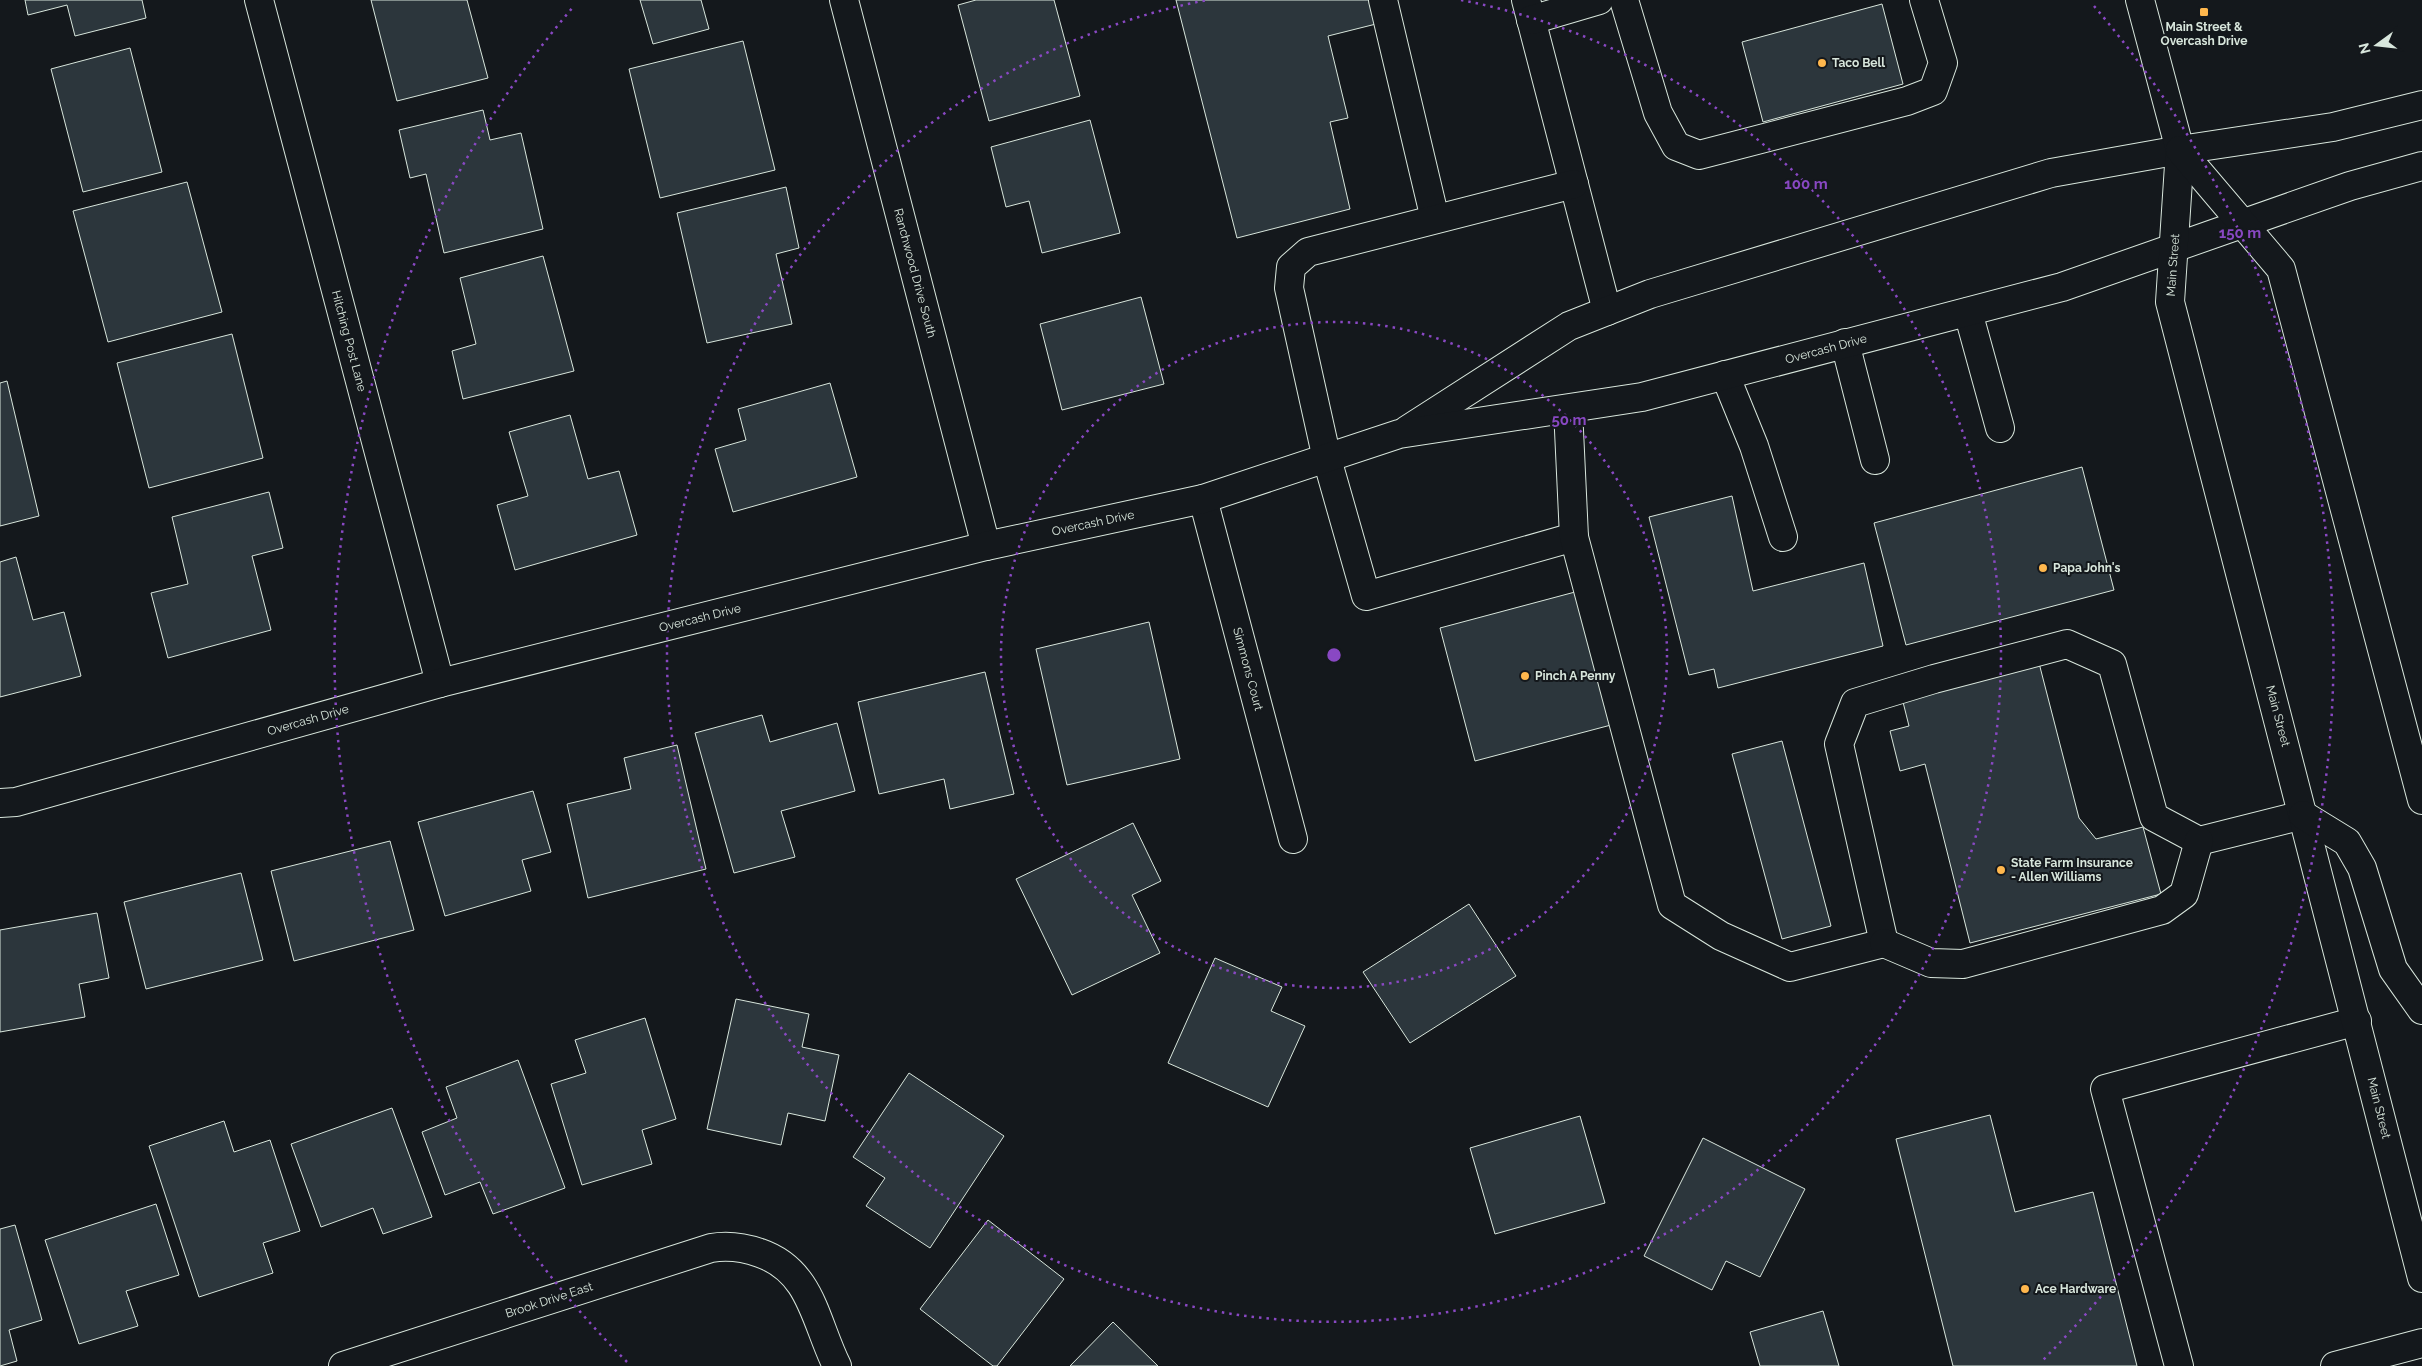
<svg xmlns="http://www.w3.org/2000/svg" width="2422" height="1366" viewBox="0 0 2422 1366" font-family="Raleway,sans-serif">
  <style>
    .building { fill: #2c363c; stroke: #d8e6dc }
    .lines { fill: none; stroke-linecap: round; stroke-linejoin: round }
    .minor-casing { stroke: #d8e6dc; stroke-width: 30 }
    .major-casing { stroke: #d8e6dc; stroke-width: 30 }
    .minor { stroke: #14181c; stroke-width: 28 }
    .major { stroke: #14181c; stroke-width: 28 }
    .ring { fill: none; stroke: #8948c3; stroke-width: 2.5; stroke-dasharray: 2.5 5 }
    .poi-dot { fill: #ffb74d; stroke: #14181c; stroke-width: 2 }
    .labels { text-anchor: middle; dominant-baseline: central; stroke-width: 4; stroke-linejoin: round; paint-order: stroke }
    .poi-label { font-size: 12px; font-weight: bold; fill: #d8e6dc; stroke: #14181c; text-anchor: start }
    .street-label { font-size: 12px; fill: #d8e6dc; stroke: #14181c }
    .centre { fill: #8948c3; stroke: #14181c; stroke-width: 2.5 }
    .ring-label { font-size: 15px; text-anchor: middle; font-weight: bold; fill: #8948c3; stroke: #14181c; stroke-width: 4; stroke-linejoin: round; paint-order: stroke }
  </style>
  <rect width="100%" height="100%" fill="#14181c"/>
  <g class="building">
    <path d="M25,0H142L146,18L75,36L67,5L28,15Z"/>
    <path d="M371,0H467L488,78L397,101Z"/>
    <path d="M640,0H701L709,29L653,44Z"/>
    <path d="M976,0H1054L1080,96L989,121L958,5Z"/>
    <path d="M1176,0H1370L1376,24L1328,36L1348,118L1330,122L1350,209L1237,238Z"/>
    <path d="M1882,4L1903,84L1763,122L1742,42Z"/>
    <path d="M743,41L775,170L660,198L629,69Z"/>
    <path d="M130,48L162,172L83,192L51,69Z"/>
    <path d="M483,110L490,140L521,133L543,229L444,253L426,174L410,178L399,130Z"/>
    <path d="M1090,120L1120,233L1042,253L1029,201L1006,207L991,147Z"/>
    <path d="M187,182L222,312L108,342L73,211Z"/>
    <path d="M786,187L799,248L776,254L792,324L707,343L677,213Z"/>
    <path d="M543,256L574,371L463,399L452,351L476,344L460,278Z"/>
    <path d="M1141,297L1164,384L1062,410L1040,324Z"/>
    <path d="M232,334L263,458L149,488L117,363Z"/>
    <path d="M7,381L39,516L0,526V383Z"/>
    <path d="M830,383L857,477L733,512L715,449L746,440L738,409Z"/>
    <path d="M570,415L588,479L619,471L637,535L515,570L497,505L528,496L509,432Z"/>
    <path d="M2082,467L2114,590L1906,645L1874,523Z"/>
    <path d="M269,492L283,548L252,556L271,630L168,658L151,593L188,584L172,517Z"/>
    <path d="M1732,496L1753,591L1864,563L1883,646L1718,688L1714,669L1689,675L1649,517Z"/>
    <path d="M16,557L33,620L64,612L81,676L0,697V562Z"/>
    <path d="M1575,592L1611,725L1475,761L1440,628Z"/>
    <path d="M1149,622L1180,759L1067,785L1036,649Z"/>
    <path d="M2039,663L2079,818L2096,839L2143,827L2161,894L1970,943L1925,764L1900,771L1890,731L1909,726L1902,698Z"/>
    <path d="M985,672L1014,794L950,809L944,779L879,794L858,702Z"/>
    <path d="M762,715L770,742L837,723L855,791L781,811L795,857L734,873L695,733Z"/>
    <path d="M1782,741L1831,926L1782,939L1732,754Z"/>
    <path d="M677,745L706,869L588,898L567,804L631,789L624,758Z"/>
    <path d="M533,791L551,852L522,860L531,891L445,916L418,822Z"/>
    <path d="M1133,823L1161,881L1132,895L1160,953L1072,995L1016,879Z"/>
    <path d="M390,841L414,930L294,961L271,871Z"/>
    <path d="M241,873L263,960L146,989L124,902Z"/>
    <path d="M1469,904L1516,976L1410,1043L1363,972Z"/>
    <path d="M97,913L109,978L79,984L85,1017L0,1032V930Z"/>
    <path d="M1215,958L1282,987L1271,1011L1305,1026L1268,1107L1168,1063Z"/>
    <path d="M736,999L809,1014L802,1047L839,1055L825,1121L788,1113L781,1145L707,1129Z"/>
    <path d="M645,1018L676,1119L642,1130L652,1164L582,1185L551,1084L586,1073L575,1040Z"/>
    <path d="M518,1060L565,1188L493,1214L480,1182L445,1195L422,1132L457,1118L446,1087Z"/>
    <path d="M909,1073L1004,1136L930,1248L866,1206L885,1178L853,1157Z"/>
    <path d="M392,1108L432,1217L383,1234L373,1208L321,1227L291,1144Z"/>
    <path d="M1990,1115L2015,1212L2093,1192L2137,1366H1953L1896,1139Z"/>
    <path d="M1580,1116L1605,1203L1495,1234L1470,1148Z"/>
    <path d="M224,1121L234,1152L270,1140L300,1231L263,1243L273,1273L199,1297L149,1146Z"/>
    <path d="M1703,1138L1805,1189L1760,1277L1726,1261L1712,1290L1644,1256Z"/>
    <path d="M156,1204L179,1275L126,1291L138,1326L79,1344L45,1240Z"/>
    <path d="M988,1220L1064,1279L997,1366H993L920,1309Z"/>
    <path d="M15,1225L42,1320L9,1330L17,1361L0,1366V1229Z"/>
    <path d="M1823,1311L1839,1366H1760L1750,1332Z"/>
    <path d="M1113,1322L1158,1366H1070Z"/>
  </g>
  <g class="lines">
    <g class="minor-casing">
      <g id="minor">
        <path d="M259,0L440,683"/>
        <path d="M844,0L986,546"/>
        <path d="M1383,0L1435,219"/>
        <path d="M1526,0L1607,311"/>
        <path d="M1624,0L1658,113L1676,146L1699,155L1907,101L1933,91L1943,63L1924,0"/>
        <path d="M1531,20L1599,0"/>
        <path d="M1574,184L1308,252L1291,267L1289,288L1327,459L1366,596L1574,537"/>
        <path d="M1968,312L2000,428"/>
        <path d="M1845,343L1875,460"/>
        <path d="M1725,375L1754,446L1783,537"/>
        <path d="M1568,409L1574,537L1672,905L1721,936L1790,967L1884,943L1839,744L1855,703L1934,679L2067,644L2112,664L2154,817L2199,841L2303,815"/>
        <path d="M1407,430L1569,326L1650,294L2051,173L2180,150L2333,127L2422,105"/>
        <path d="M1203,499L1293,839"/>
        <path d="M0,803L16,802L440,683L986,546L1203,499L1399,434L1642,397L2062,287L2350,186L2422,166"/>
        <path d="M1884,943L1931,963L1963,964L2162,910L2184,894L2199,841"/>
        <path d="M343,1366L711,1248C728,1245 743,1247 760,1253C812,1271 815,1322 837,1366"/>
        <path d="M2179,1366L2105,1089L2357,1021"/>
        <path d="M2335,1366L2422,1343"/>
      </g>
    </g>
    <g class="major-casing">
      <g id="major">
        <path d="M2140,0L2180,150L2170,302L2422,1278"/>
        <path d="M2180,150L2281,269L2422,800"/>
        <path d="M2303,815L2347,842L2362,868L2393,969L2422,1010"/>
      </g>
    </g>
    <use href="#minor" class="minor"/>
    <use href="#major" class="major"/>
  </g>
  <g class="ring">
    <circle cx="1334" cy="655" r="333"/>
    <path d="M1461 0A667 667 0 1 1 1207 0"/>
    <path d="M627 1362A1000 1000 0 0 1 574 6M2094 6A1000 1000 0 0 1 2041 1362"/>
  </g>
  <g class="poi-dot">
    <rect x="2199" y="7" width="10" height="10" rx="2.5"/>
    <circle cx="1822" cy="63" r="5"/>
    <circle cx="2043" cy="568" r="5"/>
    <circle cx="1525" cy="676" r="5"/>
    <circle cx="2001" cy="870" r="5"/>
    <circle cx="2025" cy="1289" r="5"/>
  </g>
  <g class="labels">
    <g class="poi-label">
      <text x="2204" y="27" text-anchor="middle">Main Street &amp;<tspan x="2204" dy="14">Overcash Drive</tspan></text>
      <text x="1832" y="63">Taco Bell</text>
      <text x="2053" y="568">Papa John's</text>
      <text x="1535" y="676">Pinch A Penny</text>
      <text x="2011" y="863">State Farm Insurance<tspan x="2011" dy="14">- Allen Williams</tspan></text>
      <text x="2035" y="1289">Ace Hardware</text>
    </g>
    <g class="street-label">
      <text transform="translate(2173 265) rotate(-86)">Main Street</text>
      <text transform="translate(915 273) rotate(75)">Ranchwood Drive South</text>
      <text transform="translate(349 341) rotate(75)">Hitching Post Lane</text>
      <text transform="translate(1826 349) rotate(-15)">Overcash Drive</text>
      <text transform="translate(1093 523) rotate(-12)">Overcash Drive</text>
      <text transform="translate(700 618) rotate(-14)">Overcash Drive</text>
      <text transform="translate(1248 669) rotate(75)">Simmons Court</text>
      <text transform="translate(2278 716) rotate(75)">Main Street</text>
      <text transform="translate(308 720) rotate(-16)">Overcash Drive</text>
      <text transform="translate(2379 1108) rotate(76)">Main Street</text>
      <text transform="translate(549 1300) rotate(-18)">Brook Drive East</text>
    </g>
  </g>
  <circle cx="1334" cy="655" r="8" class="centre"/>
  <g class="ring-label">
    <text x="1806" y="189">100 m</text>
    <text x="2240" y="238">150 m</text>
    <text x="1569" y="425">50 m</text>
  </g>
  <g transform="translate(2377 45) rotate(255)" stroke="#14181c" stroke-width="4" paint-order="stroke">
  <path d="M0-4L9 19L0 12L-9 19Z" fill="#d8e6dc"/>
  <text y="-8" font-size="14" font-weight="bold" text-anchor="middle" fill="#d8e6dc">N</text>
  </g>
</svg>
